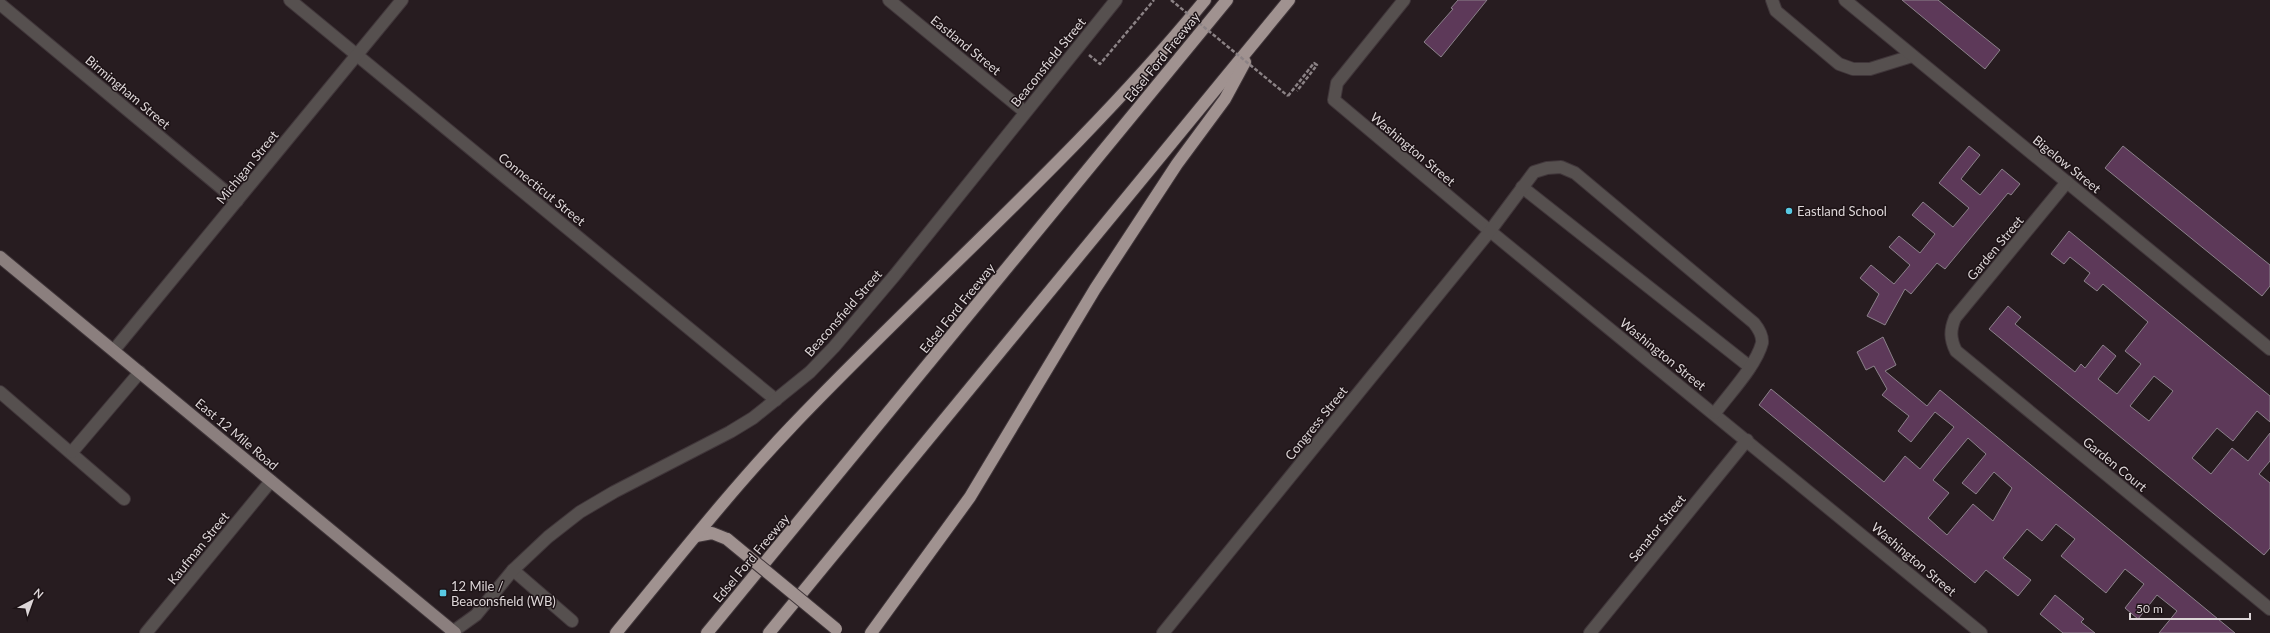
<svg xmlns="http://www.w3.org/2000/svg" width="2270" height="633" viewBox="0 0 2270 633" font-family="Lato,sans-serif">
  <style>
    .building { fill: #5d3959; stroke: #8b818a; fill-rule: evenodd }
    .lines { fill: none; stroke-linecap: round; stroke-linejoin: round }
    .minor-casing { stroke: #40363a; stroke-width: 14 }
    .major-casing { stroke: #40363a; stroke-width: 14 }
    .highway-casing { stroke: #40363a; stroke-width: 14 }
    .path { stroke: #8b8285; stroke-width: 2.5; stroke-dasharray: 4 2; stroke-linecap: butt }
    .minor { stroke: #56504f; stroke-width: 12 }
    .major { stroke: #8b7f7e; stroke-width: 12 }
    .highway { stroke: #a09290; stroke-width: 12 }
    .highway-bridge-casing { stroke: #40363a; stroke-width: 14; stroke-linecap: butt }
    .path-bridge { stroke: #8b8285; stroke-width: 2.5; stroke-dasharray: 4 2; stroke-linecap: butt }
    .highway-bridge { stroke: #a09290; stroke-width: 12 }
    .poi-dot { fill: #58c9e3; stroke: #1d1316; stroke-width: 1.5 }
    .labels { text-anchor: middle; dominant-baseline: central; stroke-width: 3; stroke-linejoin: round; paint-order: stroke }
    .street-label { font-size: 13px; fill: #ddd6d8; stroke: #1d1316 }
    .poi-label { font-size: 13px; fill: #ddd6d8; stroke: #1d1316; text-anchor: start }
  </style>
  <rect width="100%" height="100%" fill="#271c20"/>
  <g class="building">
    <path d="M1458,0H1487L1441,57L1424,42L1453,9L1451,8Z"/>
    <path d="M1902,0H1938L2000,50L1985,69Z"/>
    <path d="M1969,146L1980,155L1961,179L1980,195L2002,169L2020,184L2011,195L2008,193L1945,269L1937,263L1911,294L1905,289L1885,325L1867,316L1879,294L1860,278L1871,265L1894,284L1910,265L1889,247L1899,236L1920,253L1935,234L1912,215L1923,202L1953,227L1969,208L1939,183Z"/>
    <path d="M2123,146L2270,265V286L2262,296L2105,168Z"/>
    <path d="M2069,231L2270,396V422L2257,411L2233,441L2217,428L2192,458L2211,474L2232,448L2248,461L2270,433V461L2259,474L2270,483V548L2264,555L1989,329L2008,306L2021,317L2015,324L2075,372L2081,364L2085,368L2103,345L2116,356L2098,379L2117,394L2141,364L2125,351L2148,322L2103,284L2097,291L2084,281L2090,273L2070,257L2064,264L2051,254ZM2154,376L2173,391L2149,421L2130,406Z"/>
    <path d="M1883,337L1896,365L1885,371L1927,406L1940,390L2235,633H2159L2177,611L2157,595L2138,619L2125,608L2144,584L2125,569L2106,593L2061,556L2075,539L2056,524L2042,541L2027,529L2003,558L2031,580L2018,596L1986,570L1975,583L1759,405L1771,389L1884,482L1905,456L1920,469L1954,427L1935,412L1911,442L1898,431L1909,416L1882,395L1887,389L1874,366L1866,370L1857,352ZM1968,438L1986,454L1962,483L1976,494L1994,472L2012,488L1993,521L1973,504L1947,535L1928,518L1949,493L1933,480Z"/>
    <path d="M2055,595L2084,619L2081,622L2095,633H2063L2040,614Z"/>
  </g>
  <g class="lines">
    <g class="minor-casing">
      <g id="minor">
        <path d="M290,0L776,400"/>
        <path d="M889,0L1025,112"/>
        <path d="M1404,0L1337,83L1334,100L1490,231L1981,633"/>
        <path d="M1772,0L1776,11L1839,64L1853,69H1870L1912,56"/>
        <path d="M1845,0L2270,349"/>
        <path d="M0,4L237,201"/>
        <path d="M2067,182L1955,318C1950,330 1950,339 1956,351L2270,609"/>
        <path d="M1522,187L1750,367"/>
        <path d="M114,350L402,0"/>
        <path d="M0,392L124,499"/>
        <path d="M72,452L140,372"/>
        <path d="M513,570L572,621"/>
        <path d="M146,633L271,481"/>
        <path d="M451,633L476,615L513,570L548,537L580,512L614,492L730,432L753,418L810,372L834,347L895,275L1116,0"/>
        <path d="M1163,633L1490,231L1534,172L1547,168L1561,167L1575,173L1754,323C1758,328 1763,335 1762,343C1756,366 1729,394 1715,413"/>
        <path d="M1590,633L1747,440"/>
      </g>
    </g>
    <g class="major-casing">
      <path id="major" d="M0,257L455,633"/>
    </g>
    <g class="highway-casing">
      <g id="highway">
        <path d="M696,536L712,533L727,539"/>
        <path d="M616,633C673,564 729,492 791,427C927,284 1079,154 1205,0"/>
        <path d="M707,633L1227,0"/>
        <path d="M769,633L1289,0"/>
        <path d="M871,633L970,497L1095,289L1177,164L1225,99L1245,62"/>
      </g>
    </g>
    <g class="path">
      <path d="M1089,55L1100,64L1154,0"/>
      <path d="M1288,96L1314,63L1317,65L1297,91"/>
    </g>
    <use href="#minor" class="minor"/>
    <use href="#major" class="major"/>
    <use href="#highway" class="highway"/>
    <g class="highway-bridge-casing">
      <path id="highway-bridge" d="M727,539L836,629"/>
    </g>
    <path class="path-bridge" d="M1171,0L1288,96"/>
    <use href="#highway-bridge" class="highway-bridge"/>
  </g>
  <g class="poi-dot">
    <circle cx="1789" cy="211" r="4"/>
    <rect x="439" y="589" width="8" height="8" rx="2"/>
  </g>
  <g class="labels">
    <g class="street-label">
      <text transform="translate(966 45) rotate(39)">Eastland Street</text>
      <text transform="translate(1162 57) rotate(-51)">Edsel Ford Freeway</text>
      <text transform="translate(1048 62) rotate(-51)">Beaconsfield Street</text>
      <text transform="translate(128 92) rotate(40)">Birmingham Street</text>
      <text transform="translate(1413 149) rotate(40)">Washington Street</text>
      <text transform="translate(2067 164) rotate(39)">Bigelow Street</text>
      <text transform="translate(247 167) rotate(-51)">Michigan Street</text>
      <text transform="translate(542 189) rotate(39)">Connecticut Street</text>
      <text transform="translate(1995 248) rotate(-50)">Garden Street</text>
      <text transform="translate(957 308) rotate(-51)">Edsel Ford Freeway</text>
      <text transform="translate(843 313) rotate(-49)">Beaconsfield Street</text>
      <text transform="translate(1663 354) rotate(39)">Washington Street</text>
      <text transform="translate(1316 423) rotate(-51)">Congress Street</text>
      <text transform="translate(237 434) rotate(40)">East 12 Mile Road</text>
      <text transform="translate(2115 464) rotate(39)">Garden Court</text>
      <text transform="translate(1657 528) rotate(-51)">Senator Street</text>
      <text transform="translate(198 548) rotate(-51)">Kaufman Street</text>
      <text transform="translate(751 558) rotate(-50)">Edsel Ford Freeway</text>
      <text transform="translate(1914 559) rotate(40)">Washington Street</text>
    </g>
    <g class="poi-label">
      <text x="1797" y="211">Eastland School</text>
      <text x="451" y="586">12 Mile /<tspan x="451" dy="15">Beaconsfield (WB)</tspan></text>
    </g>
  </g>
  <g transform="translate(32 601) rotate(41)" stroke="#1d1316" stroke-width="3" paint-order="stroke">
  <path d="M0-3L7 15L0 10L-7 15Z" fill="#ddd6d8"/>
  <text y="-6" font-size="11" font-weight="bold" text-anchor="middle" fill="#ddd6d8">N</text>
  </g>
  <path d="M2130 613v6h120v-6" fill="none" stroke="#ddd6d8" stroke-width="2"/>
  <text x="2136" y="613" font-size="12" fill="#ddd6d8" stroke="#1d1316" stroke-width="3" paint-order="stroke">50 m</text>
</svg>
